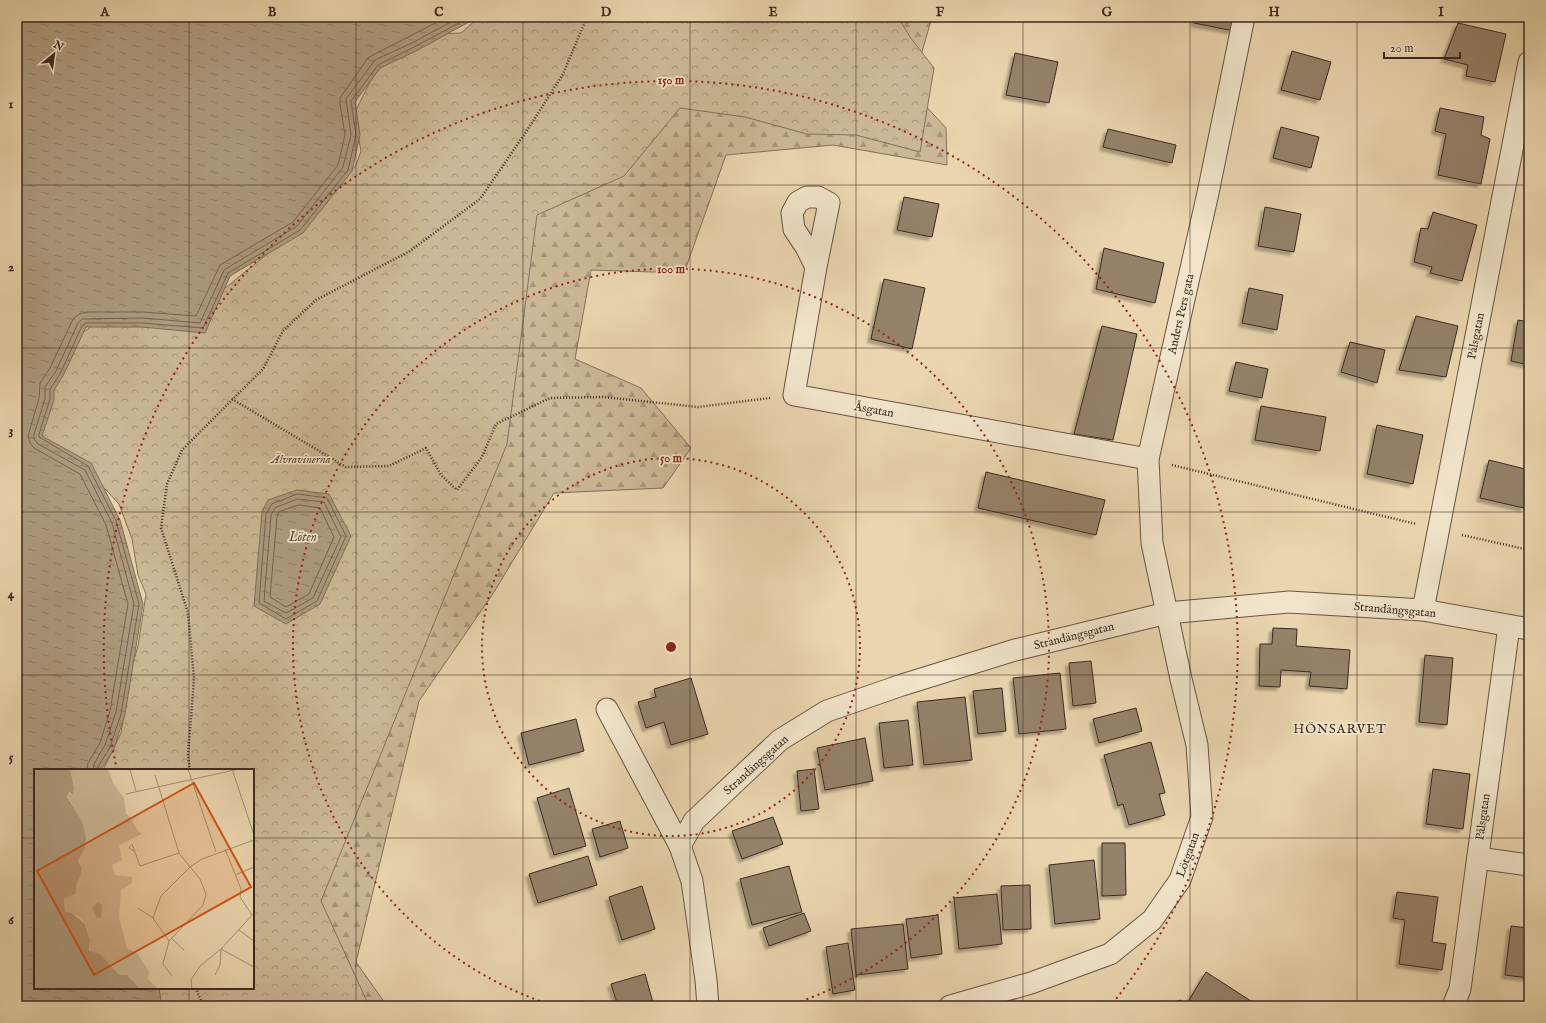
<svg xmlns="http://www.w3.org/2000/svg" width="1546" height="1023" viewBox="0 0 1546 1023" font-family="'IM FELL English',serif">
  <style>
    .forest { fill: url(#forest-firs); stroke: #84705c }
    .park { fill: url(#park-crowns); stroke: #84705c }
    .water { fill: url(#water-ripples); stroke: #806d59 }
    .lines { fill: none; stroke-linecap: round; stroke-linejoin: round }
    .shore { stroke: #746250; stroke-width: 1 }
    .building { fill: #96826a; stroke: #3b2921; filter: url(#shadow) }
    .minor-casing { stroke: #675444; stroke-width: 23 }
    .path { stroke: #3b2921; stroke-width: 2.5; stroke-dasharray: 1 2; stroke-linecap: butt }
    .minor { stroke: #f1e4ca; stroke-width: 21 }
    .grid { fill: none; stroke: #3b2921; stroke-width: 1; stroke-opacity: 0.55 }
    .ring { fill: none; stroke: #8f2418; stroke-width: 2; stroke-dasharray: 2 4 }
    .labels { text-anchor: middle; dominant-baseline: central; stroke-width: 3.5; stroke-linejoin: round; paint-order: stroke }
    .street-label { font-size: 12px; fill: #3b2921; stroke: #f1e4ca }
    .park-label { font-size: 12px; font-style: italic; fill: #584638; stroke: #f1e4ca }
    .water-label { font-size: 13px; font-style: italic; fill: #5e4b3d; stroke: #f1e4ca }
    .neighbourhood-label { font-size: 13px; letter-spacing: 1px; fill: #3b2921; stroke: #f1e4ca }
    .inset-road { fill: none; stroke: #a49076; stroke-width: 1 }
    .view { fill: #ce520f; fill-opacity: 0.15; stroke: #ce520f; stroke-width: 2 }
    .inset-edge { fill: none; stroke: #3b2921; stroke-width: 2 }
    .centre { fill: #8f2418; stroke: #f1e4ca; stroke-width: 2 }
    .ring-label { font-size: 12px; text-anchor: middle; font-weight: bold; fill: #8f2418; stroke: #f1e4ca; stroke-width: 3.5; stroke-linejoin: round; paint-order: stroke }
    .neatline { fill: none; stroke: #3b2921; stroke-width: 1.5 }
    .grid-label { font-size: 13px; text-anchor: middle; font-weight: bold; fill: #3b2921 }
  </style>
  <defs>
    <pattern id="forest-firs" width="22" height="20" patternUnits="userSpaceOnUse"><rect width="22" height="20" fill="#ccb896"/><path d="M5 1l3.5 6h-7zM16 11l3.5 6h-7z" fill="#a7967a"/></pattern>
    <pattern id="park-crowns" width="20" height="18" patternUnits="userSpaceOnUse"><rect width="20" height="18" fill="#ccb896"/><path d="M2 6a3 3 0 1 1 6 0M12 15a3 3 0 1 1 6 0" fill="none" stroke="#a7967a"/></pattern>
    <pattern id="water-ripples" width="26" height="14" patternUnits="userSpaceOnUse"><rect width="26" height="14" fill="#ae9b7e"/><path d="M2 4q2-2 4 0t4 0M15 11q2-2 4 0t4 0" fill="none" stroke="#8f7e67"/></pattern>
    <filter id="shadow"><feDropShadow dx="-3.5" dy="3.5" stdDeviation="1" flood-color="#0004"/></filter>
  </defs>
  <rect width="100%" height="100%" fill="#ead5ae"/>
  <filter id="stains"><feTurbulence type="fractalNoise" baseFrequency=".005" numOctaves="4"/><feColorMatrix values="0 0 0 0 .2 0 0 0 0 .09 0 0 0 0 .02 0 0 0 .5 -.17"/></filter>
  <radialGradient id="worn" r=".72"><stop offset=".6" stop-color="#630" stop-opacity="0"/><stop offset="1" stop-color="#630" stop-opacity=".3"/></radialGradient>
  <path class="forest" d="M610,17H932L911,90L946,128L947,165L833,145L726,155L684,273L591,270L575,359L641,388L691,448L663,488L554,493L494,592L419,701L356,962L387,1006H295L317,901L215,327Z"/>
  <path class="park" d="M479,17H898L910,37L934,68L920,152L856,135L807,134L745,117L680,108L624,176L537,215L507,444L321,901L369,1006H141L135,988H253V770H103L121,733L129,677L138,646L146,594L138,575L132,539L119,504L78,460L39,436L38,392L82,333L96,323L224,289L308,221L356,165L361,151L354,114L373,76L410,35L461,33Z"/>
  <g class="water">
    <path d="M17,17H478L416,51L380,68L355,102L360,135L352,171L303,233L230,276L205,333L142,327H86L63,376L54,390V400L42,436L91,463L120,520L143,604L125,714L114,749L101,770H35V988H159L162,1006H17Z"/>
    <path d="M297,490L329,494L351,536L320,604L286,624L254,606L262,512L268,500Z"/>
  </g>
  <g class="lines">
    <g class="shore">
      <path d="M298,494L327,498L346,536L317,601L286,619L259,603L266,514L272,504Z"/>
      <path d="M298,499L324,502L341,537L313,598L286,613L264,601L271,515L275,508Z"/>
      <path d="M299,505L320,508L334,537L309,594L286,607L270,597L277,517L279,512Z"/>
      <path d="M87,770L88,763L100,743L110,711L128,604L106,525L80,474L34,448L30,443L28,436L39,398L40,383L50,368L73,319L79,314L87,312H143L196,316L220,265L293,222L338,165L345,135L340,104V98L368,58L373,55L447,17"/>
      <path d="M93,770L94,764L105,745L116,712L134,604L112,523L85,470L38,444L34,439V434L45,399V387L56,371L78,323L82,319L143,318L200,323L224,270L297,226L343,167L351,135L346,99L375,60L412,43L460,17"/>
      <path d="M98,770V767L110,747L121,714L139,604L116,521L88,466L39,437V434L50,399V389L60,374L82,326L85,323H142L203,328L228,273L300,230L348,170L356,135L351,101L378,65L414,47L470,17"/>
    </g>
  </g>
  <g class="building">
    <path d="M1195,17H1236L1234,31L1194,23Z"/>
    <path d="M1458,23L1506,34L1495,82L1466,76L1468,65L1444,59Z"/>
    <path d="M1292,51L1331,62L1320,100L1281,90Z"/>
    <path d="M1015,53L1058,62L1049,103L1006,95Z"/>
    <path d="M1440,108L1484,117L1481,135L1490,139L1481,184L1438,175L1446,134L1435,131Z"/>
    <path d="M1281,127L1319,137L1311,168L1273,158Z"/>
    <path d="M1108,129L1176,145L1172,163L1103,147Z"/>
    <path d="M904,197L939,204L932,237L897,230Z"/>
    <path d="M1265,207L1301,214L1294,252L1258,246Z"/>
    <path d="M1433,212L1477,225L1462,281L1430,273L1432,267L1414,262L1421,228L1428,229Z"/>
    <path d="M1104,248L1164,263L1155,303L1096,289Z"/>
    <path d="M884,279L925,288L912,349L871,339Z"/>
    <path d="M1249,288L1283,295L1277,330L1242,323Z"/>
    <path d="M1416,316L1458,326L1446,377L1399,370Z"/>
    <path d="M1518,320L1529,322V365L1511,361Z"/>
    <path d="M1102,326L1137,334L1113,440L1074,434Z"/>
    <path d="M1350,342L1385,350L1377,383L1341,372Z"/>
    <path d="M1236,362L1268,369L1262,398L1229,391Z"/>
    <path d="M1261,406L1326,417L1320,451L1255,440Z"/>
    <path d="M1377,425L1423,435L1413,484L1367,474Z"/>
    <path d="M1489,460L1529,470V485L1524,508L1480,498Z"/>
    <path d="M986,472L1105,500L1096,535L978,508Z"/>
    <path d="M1273,628L1297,629L1296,646L1350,650L1347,689L1309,686L1311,672L1281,670L1280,687L1259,686L1260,644H1272Z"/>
    <path d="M1425,655L1453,658L1447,725L1419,722Z"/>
    <path d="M1091,661L1096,703L1073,706L1069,663Z"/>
    <path d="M1060,673L1066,729L1019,734L1013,678Z"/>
    <path d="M691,678L708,734L671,745L664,722L646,728L638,702L656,697L654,689Z"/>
    <path d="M1002,688L1006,731L978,734L973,691Z"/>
    <path d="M965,697L972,760L924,765L917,702Z"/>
    <path d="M1136,708L1142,731L1099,743L1093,719Z"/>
    <path d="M576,719L584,751L529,765L521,733Z"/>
    <path d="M908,720L913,765L884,768L879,723Z"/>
    <path d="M865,738L873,781L825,790L817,748Z"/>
    <path d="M1151,742L1165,793L1159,794L1165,815L1129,825L1123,804L1118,806L1104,755Z"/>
    <path d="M814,769L819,809L801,811L797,771Z"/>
    <path d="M1433,769L1470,774L1463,829L1426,824Z"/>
    <path d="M569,788L586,846L554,855L537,798Z"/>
    <path d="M773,817L783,844L742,859L732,831Z"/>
    <path d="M620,821L628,848L600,857L592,829Z"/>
    <path d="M1102,843H1125L1126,895L1102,896Z"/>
    <path d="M588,856L597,885L538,903L529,874Z"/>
    <path d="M1094,860L1100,919L1055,924L1049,865Z"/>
    <path d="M789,866L802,912L752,925L740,879Z"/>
    <path d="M1030,885L1031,929L1003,930L1001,886Z"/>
    <path d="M642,886L655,929L622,940L609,897Z"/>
    <path d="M1397,892L1438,897L1432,942L1446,944L1442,970L1399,964L1405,920L1393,918Z"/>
    <path d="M997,894L1002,944L959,949L954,898Z"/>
    <path d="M804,913L811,931L769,946L763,928Z"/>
    <path d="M938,915L942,954L911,958L906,919Z"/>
    <path d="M903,924L908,969L856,975L851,929Z"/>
    <path d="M1511,926L1529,928V978L1505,975Z"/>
    <path d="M848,943L855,990L833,994L826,947Z"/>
    <path d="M1206,972L1251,1001L1248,1006H1198L1189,1000Z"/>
    <path d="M645,974L654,1006H618L611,984Z"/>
    <path d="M1181,1000L1183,1006H1162Z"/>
    <path d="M1159,1003L1160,1006H1149Z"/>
  </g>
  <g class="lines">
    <g class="minor-casing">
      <g id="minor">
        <path d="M816,267L806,247L794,229L792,213L798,202L807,197H818L829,203L816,267L794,395L1148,459"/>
        <path d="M1423,610L1529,62"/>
        <path d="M607,709L680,846"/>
        <path d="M1478,858L1529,865"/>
        <path d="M708,1006L706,980L692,881L680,846L694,821L780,740L827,711L902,685L1015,650L1167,613L1289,602L1423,610L1529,629"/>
        <path d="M950,1006L1031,983L1110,954L1152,920L1180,880L1202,817L1197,745L1181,679L1152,543L1148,459L1208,193L1244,17"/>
        <path d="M1453,1006L1460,989L1509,626"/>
      </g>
    </g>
    <g class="path">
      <path d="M232,399L346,467L389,466L426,448L441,475L457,490L482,457L496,424L550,398L603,397L698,407L770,398"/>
      <path d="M1172,465L1416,524"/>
      <path d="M1462,535L1529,550"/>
      <path d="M190,770L188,755L194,679L188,613L161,528L167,484L182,450L263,369L283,331L316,300L410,251L480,199L528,129L563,74L587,17"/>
      <path d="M196,988L203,1006"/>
    </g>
    <use href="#minor" class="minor"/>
  </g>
  <path class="grid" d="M189,17V770M356,17V1006M523,17V1006M690,17V1006M856,17V1006M1023,17V1006M1190,17V1006M1357,17V1006M17,185H1529M17,348H1529M17,512H1529M17,675H1529M17,838H35M253,838H1529M189,988V1006"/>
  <g class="ring">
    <circle cx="671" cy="647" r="189"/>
    <path d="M551 1005A378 378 0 1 1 791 1005"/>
    <path d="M117 770A567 567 0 1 1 1112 1004"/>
  </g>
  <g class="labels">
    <g class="street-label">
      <text transform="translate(1181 314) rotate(-77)">Anders Pers gata</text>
      <text transform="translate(1476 336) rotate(-79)">Pålsgatan</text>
      <text transform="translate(874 410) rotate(10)">Åsgatan</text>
      <text transform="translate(1395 610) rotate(5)">Strandängsgatan</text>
      <text transform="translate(1074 636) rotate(-14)">Strandängsgatan</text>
      <text transform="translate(756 765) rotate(-42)">Strandängsgatan</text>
      <text transform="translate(1483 817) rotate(-82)">Pålsgatan</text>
      <text transform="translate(1188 855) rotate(-70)">Lötgatan</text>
    </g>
    <g class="park-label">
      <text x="301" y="459">Älvravinerna</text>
    </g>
    <g class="water-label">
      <text x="303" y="537">Löten</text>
    </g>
    <g class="neighbourhood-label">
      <text x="1340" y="729">HÖNSARVET</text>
    </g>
  </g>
  <g transform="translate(34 769)">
    <rect width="220" height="220" fill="#ead5ae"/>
    <path d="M41,0H74L80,16L90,29L92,45L98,50L100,59L108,65L85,76L88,91L78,96L81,106L98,108V114L87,121L85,149L93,179L103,184L116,204L113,209L124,220H106L85,206L90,190L61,97Z" fill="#ccb896"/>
    <path d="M36,0H69L83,41L90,49L101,56L105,65L78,74L76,84L69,93L79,118L86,175L100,186V196L118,220H104L56,188V169L51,154L43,146L31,144L30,131L42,118L48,98L45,93L46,82L53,74L48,52L33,27L39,22L40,16Z" fill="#ccb896"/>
    <path d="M0,0H36L40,18L39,25L35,23L33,28L48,52L52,68V76L44,92L48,99L46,108L42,117V124L30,130L31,143L38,144L51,155L56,171L55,182L66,185L85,206H93L106,220H0ZM64,133L68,136L67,149H63L58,139Z" fill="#ae9b7e"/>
    <path class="inset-road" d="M96,0L102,22M154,0L182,83M198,0L220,66M121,6L145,84L166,110L172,125L169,136L135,172L129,195L138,207M92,25L205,0M98,75L106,97L145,84M98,75L95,79L101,83M191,80L207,120L206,128L218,146M201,106L220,98M104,139L119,149M205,161L220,172M137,169L150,181M135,172L119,149L127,127L156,98L168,90L220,71M181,206L186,196L187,180L220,198M158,220L157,211L166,197L187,180L220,144"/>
    <path class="view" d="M160,14L217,118L60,206L3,102Z"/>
    <rect width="220" height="220" class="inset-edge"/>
  </g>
  <circle cx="671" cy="647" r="6" class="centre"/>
  <g class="ring-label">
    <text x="671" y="84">150 m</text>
    <text x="671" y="273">100 m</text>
    <text x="671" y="462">50 m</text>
  </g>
  <rect width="1546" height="1023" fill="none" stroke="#ead5ae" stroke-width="44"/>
  <g transform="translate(54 54) rotate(29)" stroke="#f1e4ca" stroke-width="3" paint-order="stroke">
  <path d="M0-3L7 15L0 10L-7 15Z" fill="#3b2921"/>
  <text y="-6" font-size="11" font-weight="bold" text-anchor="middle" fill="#3b2921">N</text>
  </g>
  <path d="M1384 52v6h76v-6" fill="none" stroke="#3b2921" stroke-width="2"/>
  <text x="1390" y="52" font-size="12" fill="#3b2921" stroke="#f1e4ca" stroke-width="3" paint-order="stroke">20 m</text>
  <rect x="22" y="22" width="1502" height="979" class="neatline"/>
  <g class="grid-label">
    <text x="105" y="16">A</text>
    <text x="272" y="16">B</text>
    <text x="439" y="16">C</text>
    <text x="606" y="16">D</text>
    <text x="773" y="16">E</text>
    <text x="940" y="16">F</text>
    <text x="1107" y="16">G</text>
    <text x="1274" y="16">H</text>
    <text x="1441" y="16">I</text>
    <text x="11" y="108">1</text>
    <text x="11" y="271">2</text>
    <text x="11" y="434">3</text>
    <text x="11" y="598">4</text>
    <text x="11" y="761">5</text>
    <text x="11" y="924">6</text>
  </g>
  <rect width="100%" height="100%" filter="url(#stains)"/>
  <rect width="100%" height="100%" fill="url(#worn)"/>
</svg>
